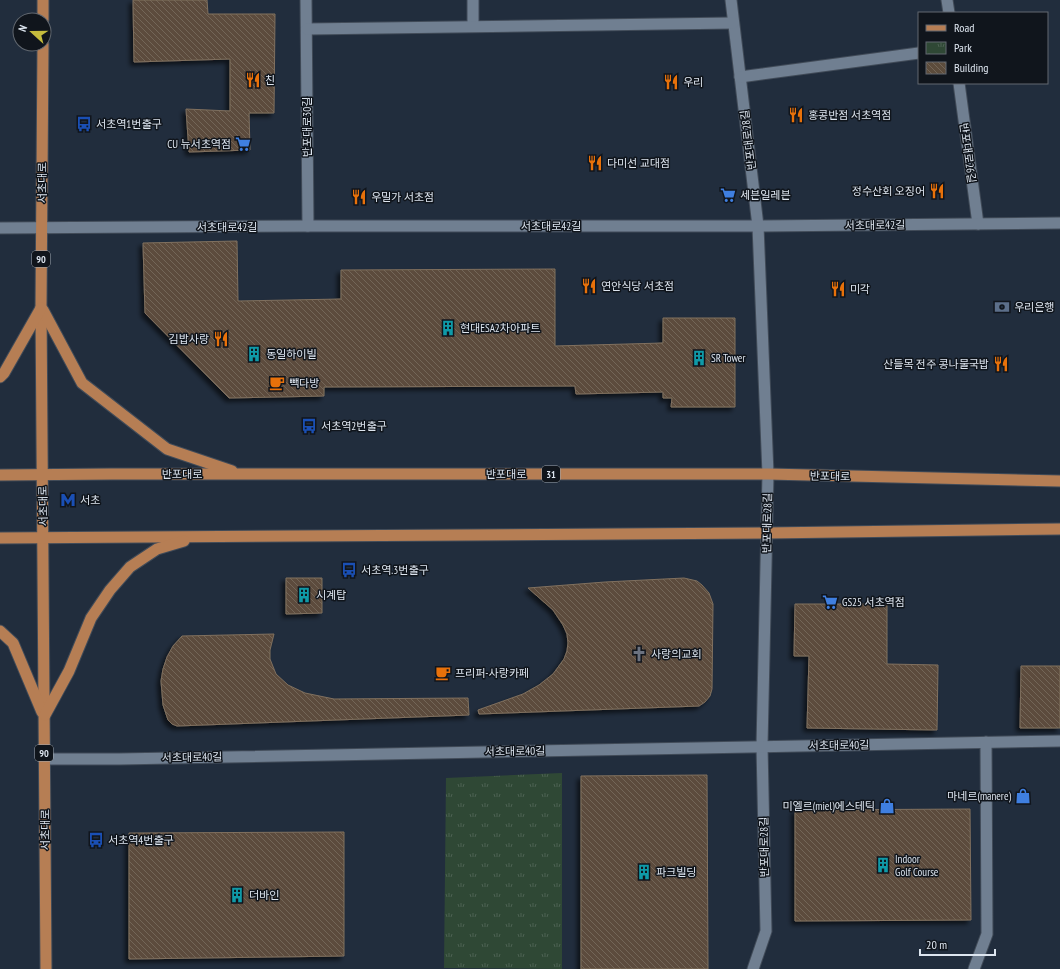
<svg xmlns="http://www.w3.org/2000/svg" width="1060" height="969" viewBox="0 0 1060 969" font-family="'PT Sans Narrow','Noto Sans KR',sans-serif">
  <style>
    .park { fill: url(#park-tufts) }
    .building { fill: url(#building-back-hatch); stroke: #80705f; filter: url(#shadow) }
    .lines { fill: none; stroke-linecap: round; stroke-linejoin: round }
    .minor-casing { stroke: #414b58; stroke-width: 13 }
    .primary-casing { stroke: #414b58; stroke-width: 13 }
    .minor { stroke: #707f91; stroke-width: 11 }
    .primary { stroke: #b67e54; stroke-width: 11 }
    .labels { text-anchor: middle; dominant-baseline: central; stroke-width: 3; stroke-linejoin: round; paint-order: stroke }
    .shield { fill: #10151c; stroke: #a0a7b0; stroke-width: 1 }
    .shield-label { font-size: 10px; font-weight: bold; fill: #dde5ef }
    .poi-label { font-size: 11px; fill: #dde5ef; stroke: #10151c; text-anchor: start }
    .street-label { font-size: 11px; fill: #dde5ef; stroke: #10151c }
  </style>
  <defs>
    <pattern id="park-tufts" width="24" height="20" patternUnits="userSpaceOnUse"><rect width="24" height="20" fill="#2f4835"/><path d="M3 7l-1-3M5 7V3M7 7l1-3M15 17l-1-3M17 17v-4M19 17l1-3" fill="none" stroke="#4d6253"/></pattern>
    <pattern id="building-back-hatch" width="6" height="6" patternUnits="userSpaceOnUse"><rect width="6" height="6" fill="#5c4c3c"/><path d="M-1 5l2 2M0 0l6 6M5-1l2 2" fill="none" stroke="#736658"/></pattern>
    <filter id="shadow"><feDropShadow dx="-3.5" dy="3.5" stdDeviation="2" flood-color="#0009"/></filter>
  </defs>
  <rect width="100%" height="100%" fill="#212d3d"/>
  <path class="park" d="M562,773V969L444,968L446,778Z"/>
  <g class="building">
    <path d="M133,0H207L208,14H275L274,113H249L250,150L189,152L186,109L230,111V59L134,62Z"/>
    <path d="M237,241L238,301L341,299V270L555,269V346L663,343V318H735V407H671L672,398H663V392L576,394L575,386L324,387V396L229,398L145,313L143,243Z"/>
    <path d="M286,578H322V613L286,614Z"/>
    <path d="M684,578L697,581L702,585L709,593L713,604L712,689L710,696L705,702L699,706L479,714L478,710L523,694L539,685L553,674L564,659L567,651L568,643L567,634L563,625L553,610L528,588L605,582Z"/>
    <path d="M795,604H887V664L938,665L937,730L807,728L809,656H794Z"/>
    <path d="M274,634L270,650V659L276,674L288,685L305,693L334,699L468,698L469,715L177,726L172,724L168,720L163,705L161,681L163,669L167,657L173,646L182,636Z"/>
    <path d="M1021,666H1060V728H1020Z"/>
    <path d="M707,775L708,969H581V776Z"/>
    <path d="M970,809L971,920L795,921V810Z"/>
    <path d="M344,832V956L129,959V833Z"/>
  </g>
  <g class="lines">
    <g class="minor-casing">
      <g id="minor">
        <path d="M306,0L308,226"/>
        <path d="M731,0L758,226L768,474L762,746L766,931L753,969"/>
        <path d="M947,0L949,13"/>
        <path d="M473,26V0"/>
        <path d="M307,29L733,23"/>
        <path d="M740,77L919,53"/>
        <path d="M959,83L978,224"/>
        <path d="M0,228L308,226H758L1060,223"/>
        <path d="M44,759H119L1060,741"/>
        <path d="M974,969L987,934L986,742"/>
      </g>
    </g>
    <g class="primary-casing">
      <g id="primary">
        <path d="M43,20V0"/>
        <path d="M43,44L41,308L46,969"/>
        <path d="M43,310L82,383L167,449L232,471"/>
        <path d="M0,377L4,373L41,308"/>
        <path d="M0,475L112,474H768L1060,481"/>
        <path d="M0,538L767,533L1060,529"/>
        <path d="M0,631L13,643L42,712"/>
        <path d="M45,715L69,671L91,618L110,590L130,567L157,549L184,541"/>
      </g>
    </g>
    <use href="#minor" class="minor"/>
    <use href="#primary" class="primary"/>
  </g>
  <defs>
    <g id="restaurant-bare" transform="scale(1.2)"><path d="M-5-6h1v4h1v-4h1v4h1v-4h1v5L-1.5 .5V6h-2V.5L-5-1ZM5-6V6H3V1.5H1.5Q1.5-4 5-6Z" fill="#e8710a" stroke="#10151c" stroke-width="2.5" paint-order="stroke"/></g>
    <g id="bus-bare" transform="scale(1.2)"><path d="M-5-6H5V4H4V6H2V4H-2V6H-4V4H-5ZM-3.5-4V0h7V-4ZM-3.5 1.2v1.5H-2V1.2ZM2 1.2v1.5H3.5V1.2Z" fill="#1a4fb4" stroke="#10151c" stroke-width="2.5" paint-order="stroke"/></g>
    <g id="supermarket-bare" transform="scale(1.2)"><path d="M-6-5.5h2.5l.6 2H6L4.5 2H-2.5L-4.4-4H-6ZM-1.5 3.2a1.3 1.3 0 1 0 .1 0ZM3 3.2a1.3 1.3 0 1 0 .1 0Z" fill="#3f7fe0" stroke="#10151c" stroke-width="2.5" paint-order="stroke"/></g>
    <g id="bank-bare" transform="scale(1.2)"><path d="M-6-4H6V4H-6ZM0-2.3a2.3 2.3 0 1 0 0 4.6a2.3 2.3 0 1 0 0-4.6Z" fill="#5c6f8a" stroke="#10151c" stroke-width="2.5" paint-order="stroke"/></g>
    <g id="building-bare" transform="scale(1.2)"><path d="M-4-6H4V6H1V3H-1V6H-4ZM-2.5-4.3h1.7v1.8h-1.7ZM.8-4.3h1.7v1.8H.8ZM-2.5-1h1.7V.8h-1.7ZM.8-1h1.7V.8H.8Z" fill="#0f9aa8" stroke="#10151c" stroke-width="2.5" paint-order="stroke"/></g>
    <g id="cafe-bare" transform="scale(1.2)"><path d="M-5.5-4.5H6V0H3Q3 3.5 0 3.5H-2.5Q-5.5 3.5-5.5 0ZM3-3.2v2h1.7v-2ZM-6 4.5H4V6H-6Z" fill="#e8710a" stroke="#10151c" stroke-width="2.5" paint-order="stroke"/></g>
    <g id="metro-bare" transform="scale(1.2)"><path d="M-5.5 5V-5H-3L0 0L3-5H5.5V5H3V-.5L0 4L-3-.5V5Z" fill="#1a4fb4" stroke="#10151c" stroke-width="2.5" paint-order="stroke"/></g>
    <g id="church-bare" transform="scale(1.2)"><path d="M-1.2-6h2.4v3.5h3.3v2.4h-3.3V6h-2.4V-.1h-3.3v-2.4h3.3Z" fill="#6b7280" stroke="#10151c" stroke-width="2.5" paint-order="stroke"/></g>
    <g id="shop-bare" transform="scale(1.2)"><path d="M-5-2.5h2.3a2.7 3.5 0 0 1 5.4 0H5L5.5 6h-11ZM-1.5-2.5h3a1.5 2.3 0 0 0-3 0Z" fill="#3f7fe0" stroke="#10151c" stroke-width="2.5" paint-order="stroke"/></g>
  </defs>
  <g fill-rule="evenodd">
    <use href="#restaurant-bare" x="253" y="80"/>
    <use href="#restaurant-bare" x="671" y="82"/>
    <use href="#restaurant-bare" x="796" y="115"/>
    <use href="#bus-bare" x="84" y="124"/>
    <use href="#supermarket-bare" x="243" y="144"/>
    <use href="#restaurant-bare" x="595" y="163"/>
    <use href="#restaurant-bare" x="937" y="191"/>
    <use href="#supermarket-bare" x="728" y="195"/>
    <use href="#restaurant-bare" x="359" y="197"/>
    <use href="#restaurant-bare" x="589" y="286"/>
    <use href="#restaurant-bare" x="838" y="289"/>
    <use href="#bank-bare" x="1002" y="307"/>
    <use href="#building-bare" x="448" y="328"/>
    <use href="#restaurant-bare" x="221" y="339"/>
    <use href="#building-bare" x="254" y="354"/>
    <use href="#building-bare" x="699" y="358"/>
    <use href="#restaurant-bare" x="1001" y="364"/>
    <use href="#cafe-bare" x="277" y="383"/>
    <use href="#bus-bare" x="309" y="426"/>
    <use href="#metro-bare" x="68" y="500"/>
    <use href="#bus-bare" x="349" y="570"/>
    <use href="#building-bare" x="304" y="595"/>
    <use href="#supermarket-bare" x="830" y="602"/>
    <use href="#church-bare" x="639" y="654"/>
    <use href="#cafe-bare" x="443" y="673"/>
    <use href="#shop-bare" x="1023" y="796"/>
    <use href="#shop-bare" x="887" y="806"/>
    <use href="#bus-bare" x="96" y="840"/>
    <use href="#building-bare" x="883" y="865"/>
    <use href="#building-bare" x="644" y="872"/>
    <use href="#building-bare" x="237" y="895"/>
  </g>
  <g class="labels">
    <g class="shield">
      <rect x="32" y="251" width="18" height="16" rx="3"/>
      <rect x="542" y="466" width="18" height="16" rx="3"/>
      <rect x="35" y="745" width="18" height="16" rx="3"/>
    </g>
    <g class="shield-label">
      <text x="41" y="259">90</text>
      <text x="551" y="474">31</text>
      <text x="44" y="753">90</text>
    </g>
    <g class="poi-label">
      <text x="265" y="80">친</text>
      <text x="683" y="82">우리</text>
      <text x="808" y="115">홍콩반점 서초역점</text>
      <text x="96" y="124">서초역1번출구</text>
      <text x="231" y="144" text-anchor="end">CU 뉴서초역점</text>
      <text x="607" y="163">다미선 교대점</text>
      <text x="925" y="191" text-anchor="end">정수산회 오징어</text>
      <text x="740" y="195">세븐일레븐</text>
      <text x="371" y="197">우밀가 서초점</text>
      <text x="601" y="286">연안식당 서초점</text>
      <text x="850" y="289">미각</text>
      <text x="1014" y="307">우리은행</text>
      <text x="460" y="328">현대ESA2차아파트</text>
      <text x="209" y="339" text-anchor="end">김밥사랑</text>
      <text x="266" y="354">동일하이빌</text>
      <text x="711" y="358">SR Tower</text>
      <text x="989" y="364" text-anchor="end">산들목 전주 콩나물국밥</text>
      <text x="289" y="383">빽다방</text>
      <text x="321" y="426">서초역2번출구</text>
      <text x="80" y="500">서초</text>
      <text x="361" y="570">서초역.3번출구</text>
      <text x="316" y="595">시계탑</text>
      <text x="842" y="602">GS25 서초역점</text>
      <text x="651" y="654">사랑의교회</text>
      <text x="455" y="673">프리퍼-사랑카페</text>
      <text x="1011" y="796" text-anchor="end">마네르(manere)</text>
      <text x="875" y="806" text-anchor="end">미엘르(miel)에스테틱</text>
      <text x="108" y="840">서초역4번출구</text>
      <text x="895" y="859">Indoor<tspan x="895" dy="13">Golf Course</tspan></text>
      <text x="656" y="872">파크빌딩</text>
      <text x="249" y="895">더바인</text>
    </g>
    <g class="street-label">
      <text transform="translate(307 127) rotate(-90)">반포대로30길</text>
      <text transform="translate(748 140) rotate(-97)">반포대로28길</text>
      <text transform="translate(968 153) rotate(82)">반포대로26길</text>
      <text transform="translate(42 183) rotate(-90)">서초대로</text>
      <text transform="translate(875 225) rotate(-1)">서초대로42길</text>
      <text x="551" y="226">서초대로42길</text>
      <text x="227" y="227">서초대로42길</text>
      <text x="182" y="474">반포대로</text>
      <text x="506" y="474">반포대로</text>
      <text transform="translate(830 476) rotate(1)">반포대로</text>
      <text transform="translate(43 506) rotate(-91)">서초대로</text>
      <text transform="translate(767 523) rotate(-89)">반포대로28길</text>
      <text transform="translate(839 745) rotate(-1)">서초대로40길</text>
      <text transform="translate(515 751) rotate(-1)">서초대로40길</text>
      <text transform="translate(192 757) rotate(-1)">서초대로40길</text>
      <text transform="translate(45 830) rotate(-90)">서초대로</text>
      <text transform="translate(764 847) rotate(-91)">반포대로28길</text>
    </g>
  </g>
  <rect x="918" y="12" width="130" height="72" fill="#10151c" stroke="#626870"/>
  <rect x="926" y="25" width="20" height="6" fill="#b67e54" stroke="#626870"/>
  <text x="954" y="32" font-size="12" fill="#dde5ef">Road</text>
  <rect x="926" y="42" width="20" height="12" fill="url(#park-tufts)" stroke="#626870"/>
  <text x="954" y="52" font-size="12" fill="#dde5ef">Park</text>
  <rect x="926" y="62" width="20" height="12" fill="url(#building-back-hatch)" stroke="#626870"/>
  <text x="954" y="72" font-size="12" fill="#dde5ef">Building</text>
  <g transform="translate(32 32) rotate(291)"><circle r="19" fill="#10151c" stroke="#626870"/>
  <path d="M0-3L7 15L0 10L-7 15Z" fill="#c5bc3d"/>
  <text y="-6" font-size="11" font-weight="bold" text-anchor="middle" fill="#dde5ef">N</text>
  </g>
  <path d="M920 949v6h75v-6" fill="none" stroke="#dde5ef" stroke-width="2"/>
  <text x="926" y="949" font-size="12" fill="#dde5ef" stroke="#10151c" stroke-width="3" paint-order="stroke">20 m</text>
</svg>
